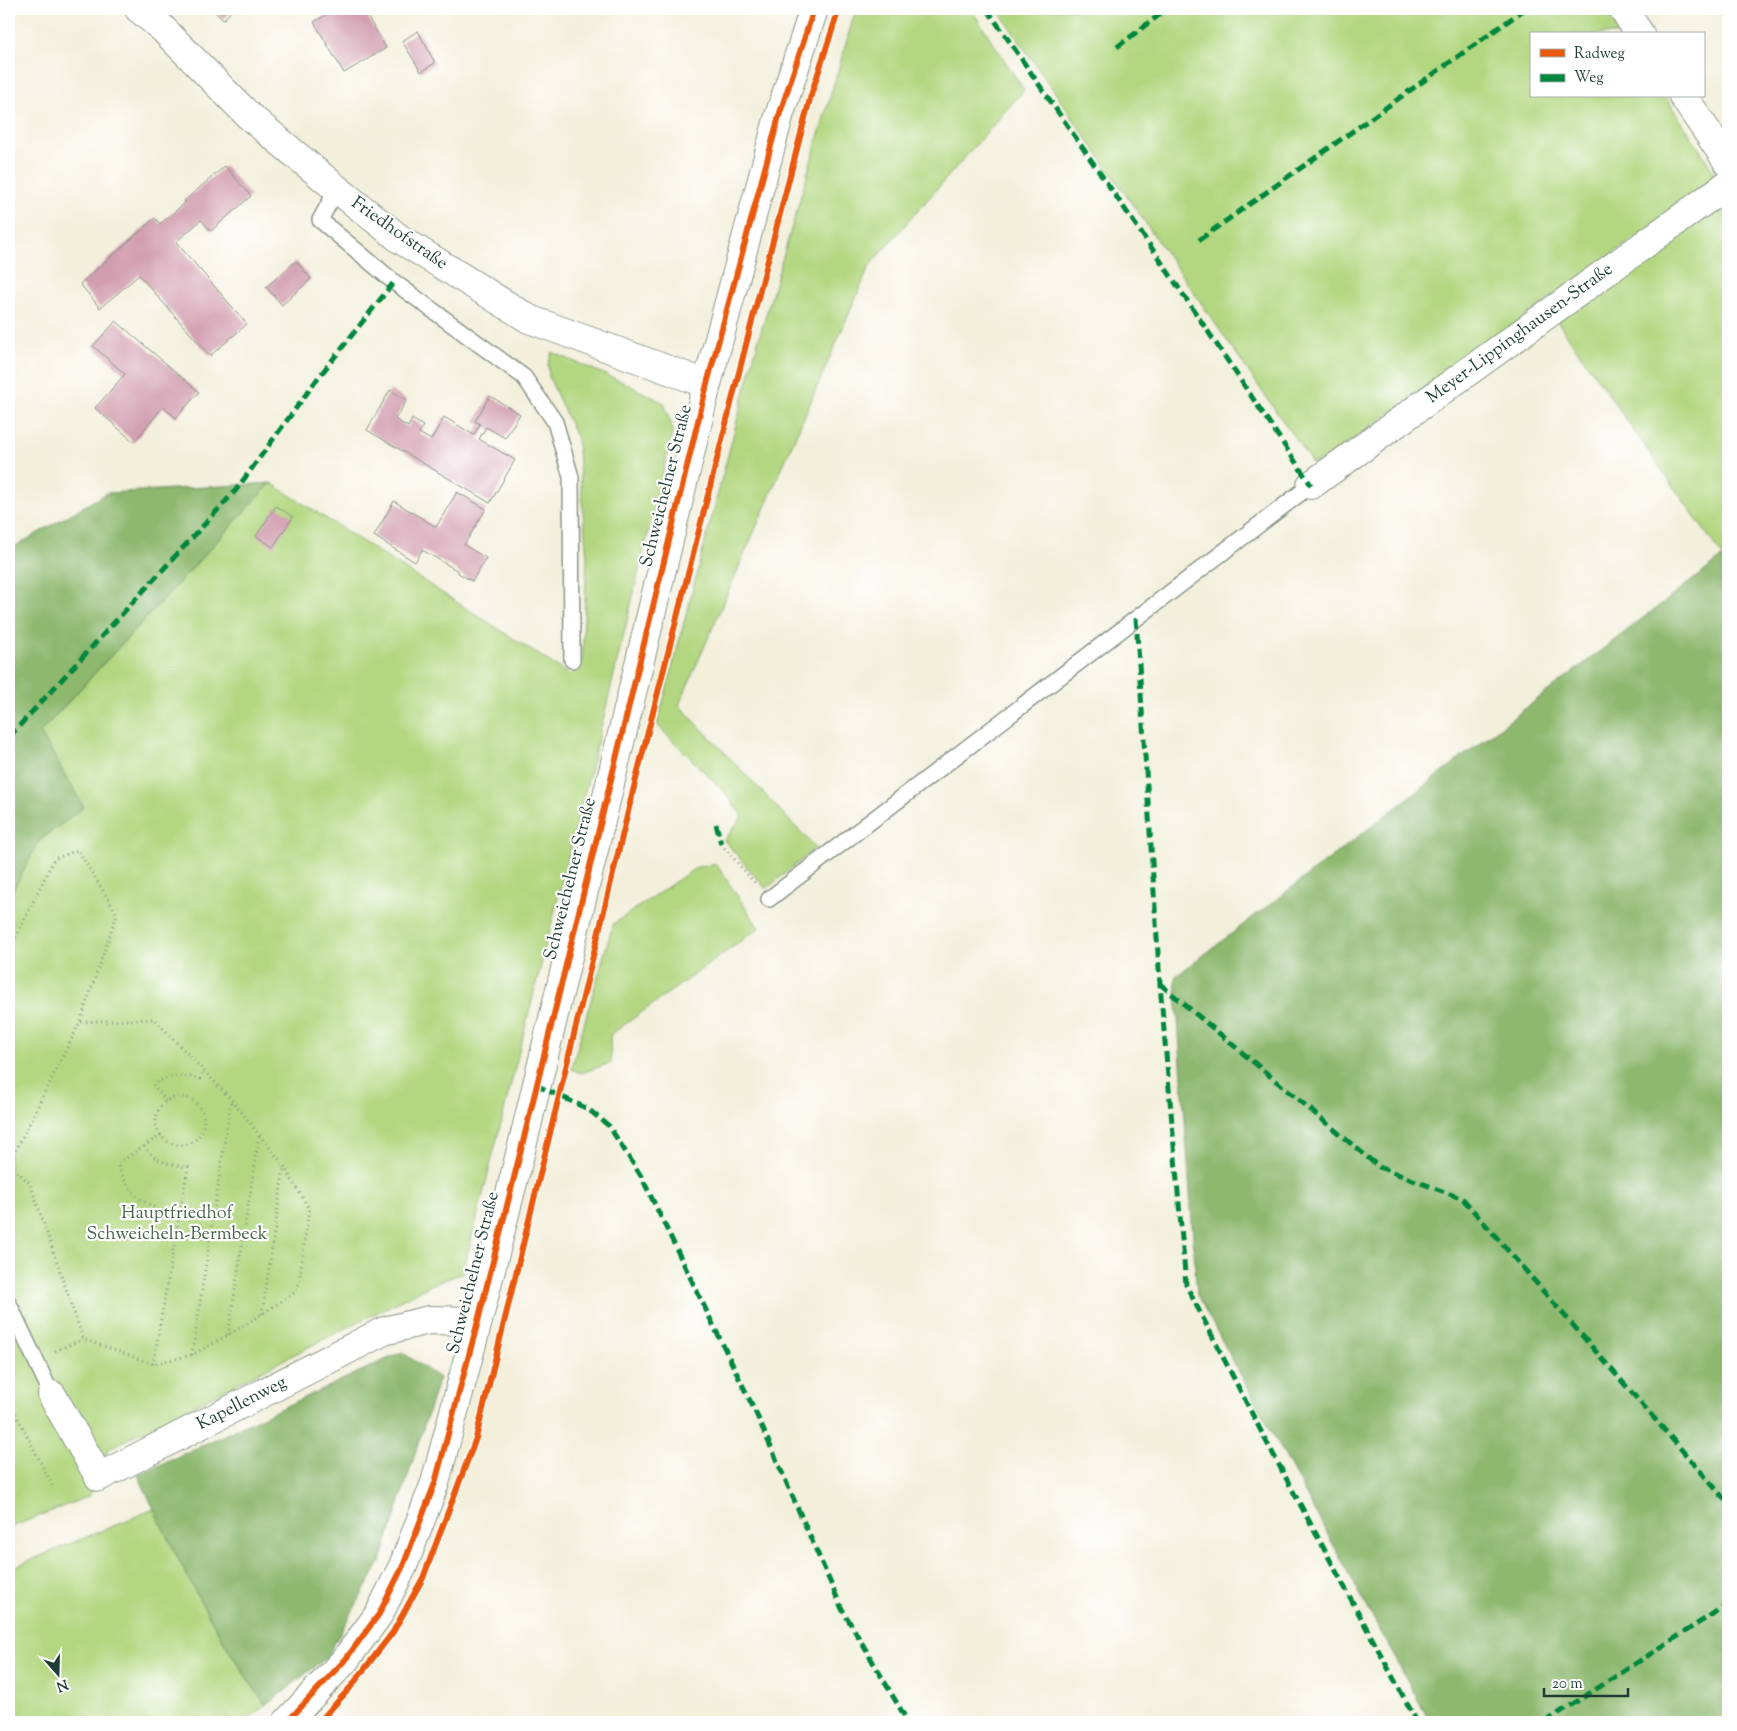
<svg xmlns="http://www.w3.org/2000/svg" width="1737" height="1731" viewBox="0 0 1737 1731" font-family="'Sorts Mill Goudy',serif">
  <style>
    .green { fill: #b2d780; stroke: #688a5a }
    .forest { fill: #8db86e; stroke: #567a51 }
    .building { fill: #d19daf }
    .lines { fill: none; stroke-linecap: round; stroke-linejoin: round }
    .service-casing { stroke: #899688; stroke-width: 18 }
    .minor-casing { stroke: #899688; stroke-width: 30 }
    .tertiary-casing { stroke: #899688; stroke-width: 30 }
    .path { stroke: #899688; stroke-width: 3; stroke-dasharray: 1 4; stroke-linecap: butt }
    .service { stroke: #fff; stroke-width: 15 }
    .minor { stroke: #fff; stroke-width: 28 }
    .tertiary { stroke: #fff; stroke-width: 28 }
    .quiet { stroke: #00873e; stroke-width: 5; stroke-dasharray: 10 5; stroke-linecap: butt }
    .cycleway-casing { stroke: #fff; stroke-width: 9 }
    .cycleway { stroke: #e8590c; stroke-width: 6 }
    .labels { text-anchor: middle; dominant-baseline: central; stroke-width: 4.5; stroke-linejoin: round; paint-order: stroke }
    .street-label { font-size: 18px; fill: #1f3d34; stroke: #fff }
    .park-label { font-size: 18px; fill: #446447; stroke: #fff }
  </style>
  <rect width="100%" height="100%" fill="#fff"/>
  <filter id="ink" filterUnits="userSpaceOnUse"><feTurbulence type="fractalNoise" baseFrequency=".02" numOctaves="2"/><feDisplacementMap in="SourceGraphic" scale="10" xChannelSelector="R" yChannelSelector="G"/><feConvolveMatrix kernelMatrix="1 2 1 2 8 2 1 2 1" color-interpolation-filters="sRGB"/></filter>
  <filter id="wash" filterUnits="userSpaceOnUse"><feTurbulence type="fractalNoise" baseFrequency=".0096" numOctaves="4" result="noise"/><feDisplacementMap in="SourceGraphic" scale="20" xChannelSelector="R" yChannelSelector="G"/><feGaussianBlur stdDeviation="1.12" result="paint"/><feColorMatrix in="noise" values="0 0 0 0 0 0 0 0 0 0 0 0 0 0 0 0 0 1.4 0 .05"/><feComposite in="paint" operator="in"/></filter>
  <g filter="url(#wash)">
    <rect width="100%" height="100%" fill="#f3efdb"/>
    <g class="green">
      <path d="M856,9H971L1024,90L870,265L679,705L816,848L766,889L724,840L742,817L727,795L657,725L757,345Z"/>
      <path d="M997,9H1608L1624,34H1531V96H1665L1714,172L1709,185L1325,459L1312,463Z"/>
      <path d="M1713,209L1728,212V553L1723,557L1557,321Z"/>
      <path d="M552,352L625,383L664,403L673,430L603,720L463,1273L431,1285L108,1449L89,1496L9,1528V766L271,483L570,675L582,662L587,558L577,439L549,377L548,364Z"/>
      <path d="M716,864L759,928L610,1035L611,1063L581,1073L571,1069L613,924L697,867Z"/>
      <path d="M154,1509C186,1577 221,1644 266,1705L245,1722H9V1569Z"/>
    </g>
    <g class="forest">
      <path d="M271,483L40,732L84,807L39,841L9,898V550L107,493Z"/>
      <path d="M1728,553V1722H1430L1197,1295L1175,977Z"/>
      <path d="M402,1352L439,1378L381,1561L326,1658L266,1705C214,1634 175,1555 138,1475Z"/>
    </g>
    <g id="blocks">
      <g class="building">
        <path d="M212,9H233L223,20Z"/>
        <path d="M336,9H363L386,48L344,73L314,22Z"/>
        <path d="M418,31L435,63L421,72L402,41Z"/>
        <path d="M225,166L251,196L211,231L201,220L176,242L247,324L210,356L139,275L100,308L80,284L155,218L160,224L186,202L184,201Z"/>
        <path d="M296,261L311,279L282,305L266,287Z"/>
        <path d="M116,321L199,392L176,418L163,407L134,442L95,408L125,374L93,346Z"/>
        <path d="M390,390L407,400L395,419L408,427L412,419L423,426L419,433L431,440L444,417L474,435L480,424L475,421L490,396L520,414L505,438L486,427L479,439L515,460L490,503L367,430Z"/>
        <path d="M457,492L486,509L464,545L486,558L472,581L458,573V571L422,550L415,562L374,536L394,501L436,527Z"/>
        <path d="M276,506L293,517L273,547L256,536Z"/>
      </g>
    </g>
  </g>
  <g filter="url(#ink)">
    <use href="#blocks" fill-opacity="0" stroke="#899688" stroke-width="1"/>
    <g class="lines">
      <g class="service-casing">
        <g id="service">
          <path d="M337,189L320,220L394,282L524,377L555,422L571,477L572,660"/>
          <path d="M769,899L1311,485"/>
          <path d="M9,1304L52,1395"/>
        </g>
      </g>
      <g class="minor-casing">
        <g id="minor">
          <path d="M139,9L162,28L249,116L337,189L400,239L529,319L707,384"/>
          <path d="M1623,9L1640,34"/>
          <path d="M1683,96L1728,162"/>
          <path d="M1311,485L1728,184"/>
          <path d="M52,1395L99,1477L384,1331L429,1320L478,1321"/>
        </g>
      </g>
      <g class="tertiary-casing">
        <path id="tertiary" d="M287,1722L345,1660L379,1614L403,1566L435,1483L478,1321L523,1142L707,384L779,116L814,9"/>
      </g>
      <g class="path">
        <path d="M721,844L755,883"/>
        <path d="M9,951L54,859L78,850L117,914L80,1022"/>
        <circle cx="180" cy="1121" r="24"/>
        <path d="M166,1101L153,1084C171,1075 181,1074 200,1079L203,1071"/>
        <path d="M161,1135L117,1164C131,1198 145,1206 179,1215"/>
        <path d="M144,1146C154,1162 171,1165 188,1167L153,1364"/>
        <path d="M9,1164L80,1022L154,1019L231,1099L284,1166L309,1209L299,1284L294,1293L262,1314L228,1335L192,1355L153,1364L83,1339L30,1183L9,1165"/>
        <path d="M262,1314L284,1167"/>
        <path d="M228,1335L259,1136"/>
        <path d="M55,1351L83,1339"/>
        <path d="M192,1355L231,1100"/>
        <path d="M9,1372L17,1368"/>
        <path d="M9,1400L53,1487"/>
      </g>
      <use href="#service" class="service"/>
      <use href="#minor" class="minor"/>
      <use href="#tertiary" class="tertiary"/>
      <g class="quiet">
        <path d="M987,9L1162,263L1311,485"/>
        <path d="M1117,47L1167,9"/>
        <path d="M1199,240L1525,9"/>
        <path d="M1136,618L1160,984L1186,1285L1264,1437L1417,1722"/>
        <path d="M9,737L236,490L318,378L394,282"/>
        <path d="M716,824L721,844"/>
        <path d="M1160,984L1379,1167L1463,1199L1728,1503"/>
        <path d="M536,1085L588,1109L609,1126L641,1176L755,1411L842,1609L908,1722"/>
        <path d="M1545,1722L1728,1604"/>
      </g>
      <g class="cycleway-casing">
        <g id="cycleway">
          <path d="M287,1722L345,1660L379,1614L403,1566L435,1483L478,1321L523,1142L707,384L779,116L814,9"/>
          <path d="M319,1722L350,1688L393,1632L423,1578L476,1438L635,783L752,321L811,95L839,9"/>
        </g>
      </g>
      <use href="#cycleway" class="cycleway"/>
    </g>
  </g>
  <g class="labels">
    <g class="street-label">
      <text transform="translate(399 234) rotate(35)">Friedhofstraße</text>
      <text transform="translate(1520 334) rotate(-36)">Meyer-Lippinghausen-Straße</text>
      <text transform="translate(667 486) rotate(-76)">Schweichelner Straße</text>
      <text transform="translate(571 879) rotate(-76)">Schweichelner Straße</text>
      <text transform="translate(474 1273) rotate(-76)">Schweichelner Straße</text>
      <text transform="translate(242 1404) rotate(-27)">Kapellenweg</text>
    </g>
    <g class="park-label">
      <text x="177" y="1214">Hauptfriedhof<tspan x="177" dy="21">Schweicheln-Bermbeck</tspan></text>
    </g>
  </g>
  <rect width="1737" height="1731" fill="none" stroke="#fff" stroke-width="30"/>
  <rect x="1530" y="32" width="175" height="65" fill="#ffffff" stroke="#a5b1ae"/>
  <rect x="1540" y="49" width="25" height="8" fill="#e8590c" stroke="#a5b1ae"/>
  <text x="1574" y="58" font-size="15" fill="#1f3d34">Radweg</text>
  <rect x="1540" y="74" width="25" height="8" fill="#00873e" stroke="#a5b1ae"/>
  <text x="1574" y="82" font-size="15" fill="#1f3d34">Weg</text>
  <g transform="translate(58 1674) rotate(160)" stroke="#ffffff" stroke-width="4" paint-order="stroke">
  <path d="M0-4L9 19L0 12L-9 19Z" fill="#1f3d34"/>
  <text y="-8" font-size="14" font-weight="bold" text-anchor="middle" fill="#1f3d34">N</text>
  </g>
  <path d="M1544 1688v8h84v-8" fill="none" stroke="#1f3d34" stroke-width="2.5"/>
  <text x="1552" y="1688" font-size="15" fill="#1f3d34" stroke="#ffffff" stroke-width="4" paint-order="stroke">20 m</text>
</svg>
